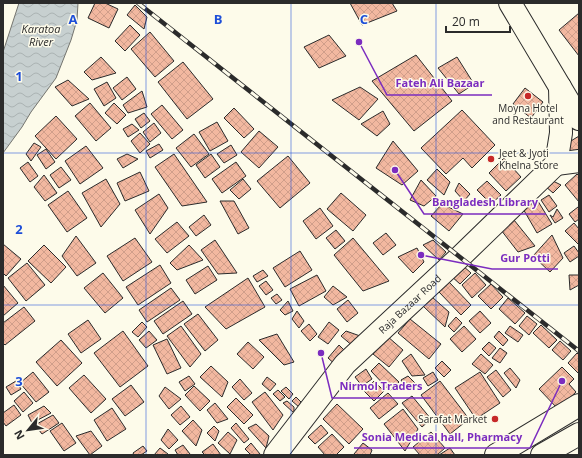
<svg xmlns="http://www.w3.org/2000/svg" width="582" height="458" viewBox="0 0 582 458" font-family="'Open Sans',sans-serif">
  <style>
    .water { fill: url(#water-waves); stroke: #74746e }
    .building { fill: url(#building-cross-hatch); stroke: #2b2b2b }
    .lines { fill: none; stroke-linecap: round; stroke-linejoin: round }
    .minor-casing { stroke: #2b2b2b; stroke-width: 24 }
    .major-casing { stroke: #2b2b2b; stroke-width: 24 }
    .highway-casing { stroke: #2b2b2b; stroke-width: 24 }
    .minor { stroke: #fdfbea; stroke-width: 22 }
    .major { stroke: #fdfbea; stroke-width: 22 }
    .highway { stroke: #fdfbea; stroke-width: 22 }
    .rail-casing { stroke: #2b2b2b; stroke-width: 4.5 }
    .rail { stroke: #fdfbea; stroke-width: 3; stroke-dasharray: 9; stroke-linecap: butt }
    .grid { fill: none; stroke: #1d4ed8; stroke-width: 1; stroke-opacity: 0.55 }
    .poi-dot { fill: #c62828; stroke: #fdfbea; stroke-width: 1.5 }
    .labels { text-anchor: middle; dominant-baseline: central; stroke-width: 3; stroke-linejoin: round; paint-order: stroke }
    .poi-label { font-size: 10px; fill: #2b2b2b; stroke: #fdfbea }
    .street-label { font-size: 10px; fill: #2b2b2b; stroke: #fdfbea }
    .water-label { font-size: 11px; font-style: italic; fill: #2b2b2b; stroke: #fdfbea }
    .grid-label { font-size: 13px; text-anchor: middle; font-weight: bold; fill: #1d4ed8; stroke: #fdfbea; stroke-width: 3; stroke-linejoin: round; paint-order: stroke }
    .leader { fill: none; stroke: #7b2cbf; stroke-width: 1.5 }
    .callout-dot { fill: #7b2cbf; stroke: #fdfbea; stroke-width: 1.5 }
    .callout-label { font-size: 11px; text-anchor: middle; font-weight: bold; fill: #7b2cbf; stroke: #fdfbea; stroke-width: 3; stroke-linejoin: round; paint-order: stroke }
  </style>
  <defs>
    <pattern id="water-waves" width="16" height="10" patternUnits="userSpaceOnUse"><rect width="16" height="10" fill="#c7d0d0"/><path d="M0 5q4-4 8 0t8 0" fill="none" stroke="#abb3b3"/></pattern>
    <pattern id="building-cross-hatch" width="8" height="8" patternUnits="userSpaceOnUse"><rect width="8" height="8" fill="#f2b8a0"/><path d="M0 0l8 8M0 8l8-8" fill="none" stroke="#d09e8a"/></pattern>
  </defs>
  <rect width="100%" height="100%" fill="#fdfbea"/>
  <path class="water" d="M19,3H78L77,20L71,40L56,78L31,112L22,127L3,153V52Z"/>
  <g class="building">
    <path d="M95,3H105L118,9L109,28L88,18Z"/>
    <path d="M350,3H392L397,11L362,25Z"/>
    <path d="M135,5L147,17L144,29L127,15Z"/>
    <path d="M579,13V56L559,30Z"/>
    <path d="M130,25L140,35L125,51L115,41Z"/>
    <path d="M150,32L174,61L155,77L131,49Z"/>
    <path d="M329,35L346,56L319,68L304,47Z"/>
    <path d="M416,55L452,101L414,131L372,81Z"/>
    <path d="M101,57L116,73L92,80L84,72Z"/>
    <path d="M457,57L474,84L459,94L438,68Z"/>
    <path d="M183,62L213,99L187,119L158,82Z"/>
    <path d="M127,77L136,89L122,100L113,88Z"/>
    <path d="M68,80L89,99L72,106L55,87Z"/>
    <path d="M107,82L116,98L104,106L94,89Z"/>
    <path d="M360,87L378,99L359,120L332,100Z"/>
    <path d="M525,88L543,102L531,118L513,104Z"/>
    <path d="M142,91L147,107L128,113L123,105Z"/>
    <path d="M90,103L111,128L96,141L75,116Z"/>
    <path d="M114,103L126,115L117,124L105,113Z"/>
    <path d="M162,105L183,130L172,139L151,114Z"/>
    <path d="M234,108L254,129L244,138L224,118Z"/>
    <path d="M462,110L495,145L472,168L463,158L446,174L421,148Z"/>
    <path d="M383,111L390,124L377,136L361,124Z"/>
    <path d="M144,113L150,121L141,128L135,119Z"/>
    <path d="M56,116L77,139L56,159L35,136Z"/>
    <path d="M217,122L228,141L210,151L199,132Z"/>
    <path d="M154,123L161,133L150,142L143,132Z"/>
    <path d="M132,124L139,130L128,137L123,129Z"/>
    <path d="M259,131L278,147L259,168L241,152Z"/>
    <path d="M140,133L150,144L140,153L131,141Z"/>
    <path d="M194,134L209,154L191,167L176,148Z"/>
    <path d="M579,136V154L573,156L566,144Z"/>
    <path d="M393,141L418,171L402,185L376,168Z"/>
    <path d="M34,143L41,147L31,161L26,154Z"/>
    <path d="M159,144L163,150L150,158L146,151Z"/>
    <path d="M231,145L237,155L224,163L217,154Z"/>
    <path d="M86,146L103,168L80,184L65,161Z"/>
    <path d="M46,149L55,162L46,169L37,155Z"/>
    <path d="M127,154L138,159L123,168L117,159Z"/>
    <path d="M174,154L207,202L182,206L155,167Z"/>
    <path d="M211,154L220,167L205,178L196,165Z"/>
    <path d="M288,156L310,183L280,208L257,181Z"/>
    <path d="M504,158L521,177L506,191L489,173Z"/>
    <path d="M28,162L38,176L30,182L20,168Z"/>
    <path d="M236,162L246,176L222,193L212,179Z"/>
    <path d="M61,167L71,180L59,188L50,175Z"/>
    <path d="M437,169L450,182L444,195L427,180Z"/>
    <path d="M140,172L149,191L125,201L117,183Z"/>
    <path d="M577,174L579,176V202L565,185Z"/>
    <path d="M44,175L57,193L45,201L34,187Z"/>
    <path d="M106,179L120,204L101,227L82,193Z"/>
    <path d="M243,179L251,189L239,199L230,190Z"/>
    <path d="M421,180L436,196L424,206L410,200Z"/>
    <path d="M551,180L561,185L553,193L545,186Z"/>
    <path d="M487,181L501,195L491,204L477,190Z"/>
    <path d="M459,183L470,194L464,201L455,191Z"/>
    <path d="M68,191L87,218L67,232L48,205Z"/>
    <path d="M341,193L366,215L353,231L327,209Z"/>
    <path d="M159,194L168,208L150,234L135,210Z"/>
    <path d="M549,195L557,206L549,212L541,200Z"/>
    <path d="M536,198L552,224L537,233L522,207Z"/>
    <path d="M220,201H234L249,228L238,234Z"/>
    <path d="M442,204L463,214L449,231L431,216Z"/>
    <path d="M578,207L579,209V219L575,222L569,214Z"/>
    <path d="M320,208L333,226L316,239L303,221Z"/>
    <path d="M557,209L563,218L555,223L550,215L553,217Z"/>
    <path d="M204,215L211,225L196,236L189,227Z"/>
    <path d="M514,220L535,246L518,252L501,230Z"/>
    <path d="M177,222L189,236L167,253L155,239Z"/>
    <path d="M574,223L579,229V245L565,231Z"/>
    <path d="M336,230L345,241L335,249L326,238Z"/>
    <path d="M386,233L396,245L383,255L373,243Z"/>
    <path d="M552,235L563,258L550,272L533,256Z"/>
    <path d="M76,236L96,263L77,276L62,256Z"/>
    <path d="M135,238L152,262L123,281L107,256Z"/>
    <path d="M353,238L389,281L363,291L334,255Z"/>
    <path d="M215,240L237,273L218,274L201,250Z"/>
    <path d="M433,240L446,252L439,260L423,245Z"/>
    <path d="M3,244L21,259L6,276L3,273Z"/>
    <path d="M44,245L66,267L51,283L28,261Z"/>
    <path d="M189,245L203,260L177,270L170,263Z"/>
    <path d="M574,246L579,253V256L570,262L564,253Z"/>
    <path d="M417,248L424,262L413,273L398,257Z"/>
    <path d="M300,251L312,270L285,287L273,268Z"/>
    <path d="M27,263L45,285L26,301L8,278Z"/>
    <path d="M160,265L171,283L138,305L126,287Z"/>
    <path d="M462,265L471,273L460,284L451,276Z"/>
    <path d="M208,266L217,280L195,294L186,280Z"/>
    <path d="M263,270L268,276L257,282L253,276Z"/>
    <path d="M103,273L123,298L105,313L84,288Z"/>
    <path d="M475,273L486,285L472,298L462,285Z"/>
    <path d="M317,275L326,291L299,306L290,289Z"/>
    <path d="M569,275H579V285L570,290Z"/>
    <path d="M248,278L265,307L226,329L205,307Z"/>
    <path d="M266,281L273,290L266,295L259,286Z"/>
    <path d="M449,282L471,305L461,315L439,292Z"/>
    <path d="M491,284L503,297L491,309L478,296Z"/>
    <path d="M3,285L18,303L3,316Z"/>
    <path d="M333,286L347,297L333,305L324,297Z"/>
    <path d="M171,288L180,300L147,322L139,310Z"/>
    <path d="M277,294L282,300L276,304L271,298Z"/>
    <path d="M432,297L449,312L445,327L423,306Z"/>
    <path d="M508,298L525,313L515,324L499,309Z"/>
    <path d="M348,300L358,313L347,322L337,309Z"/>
    <path d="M183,301L192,314L163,334L154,321Z"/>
    <path d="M288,301L293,311L285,315L280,310Z"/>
    <path d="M24,307L35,321L5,345L3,343V323Z"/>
    <path d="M297,311L304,321L299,328L292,319Z"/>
    <path d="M480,311L491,323L480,333L469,321Z"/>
    <path d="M198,314L218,340L205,351L184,324Z"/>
    <path d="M527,316L537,324L529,335L519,326Z"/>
    <path d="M456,317L462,323L454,332L448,326Z"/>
    <path d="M410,319L441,344L429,359L398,333Z"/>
    <path d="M88,320L101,339L81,353L68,334Z"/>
    <path d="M142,322L147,327L138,337L132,332Z"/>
    <path d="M329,322L339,330L328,344L318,337Z"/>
    <path d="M309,324L317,334L310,341L301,331Z"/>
    <path d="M541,325L557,340L549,348L533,333Z"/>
    <path d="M181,326L201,354L190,367L167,336Z"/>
    <path d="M464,326L476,339L462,352L450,339Z"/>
    <path d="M510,326L523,335L518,342L505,333Z"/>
    <path d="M123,331L148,366L120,387L94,353Z"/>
    <path d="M149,331L157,340L146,348L139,340Z"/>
    <path d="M346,331L363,337L354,347L341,336Z"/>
    <path d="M499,331L508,340L503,346L494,337Z"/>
    <path d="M277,334L294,362L284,365L259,340Z"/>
    <path d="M387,336L403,350L389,367L373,354Z"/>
    <path d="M167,339L181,368L167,374L153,345Z"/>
    <path d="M61,340L82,363L57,386L36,362Z"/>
    <path d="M560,341L571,351L563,360L552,350Z"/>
    <path d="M248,342L264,357L253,369L237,354Z"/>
    <path d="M489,342L496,348L489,356L482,349Z"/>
    <path d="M339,345L348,354L337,366L328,358Z"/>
    <path d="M500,348L507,353L500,363L492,358Z"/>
    <path d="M577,353L579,355V374L568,363Z"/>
    <path d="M411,354L425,375L412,376L402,361Z"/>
    <path d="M481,354L493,365L485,374L472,364Z"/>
    <path d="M442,361L451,370L444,377L435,368Z"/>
    <path d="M379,363L399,382L390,391L371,371Z"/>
    <path d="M211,366L228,382L222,397L200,377Z"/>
    <path d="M562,367L574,379L569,384L576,392L558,409L539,389Z"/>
    <path d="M510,368L520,380L516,388L504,373Z"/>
    <path d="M366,369L372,379L362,386L355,377Z"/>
    <path d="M496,370L511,390L503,397L487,377Z"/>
    <path d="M33,372L49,392L36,402L20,383Z"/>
    <path d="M433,372L438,380L428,386L423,378Z"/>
    <path d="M480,372L500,403L476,419L455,388Z"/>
    <path d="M84,375L106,399L91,413L69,388Z"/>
    <path d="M189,376L195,384L185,391L179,382Z"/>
    <path d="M408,376L415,383L408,391L401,380Z"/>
    <path d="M267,377L276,384L270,391L262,384Z"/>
    <path d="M240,379L252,393L244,400L232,387Z"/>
    <path d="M16,381L21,389L11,395L6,387Z"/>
    <path d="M374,381L384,391L374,401L364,391Z"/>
    <path d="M440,381L469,419L450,434L421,395Z"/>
    <path d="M131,385L144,402L125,416L112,399Z"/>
    <path d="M194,386L210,401L200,411L185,395Z"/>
    <path d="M165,387L181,399L169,409L159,396Z"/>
    <path d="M286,387L293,394L289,399L281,391Z"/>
    <path d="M278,390L285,397L280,401L273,394Z"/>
    <path d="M24,392L33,403L23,412L14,401Z"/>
    <path d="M265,392L283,415L273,430L252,402Z"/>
    <path d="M388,393L398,404L379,419L370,408Z"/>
    <path d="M412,396L431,419L422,427L402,403Z"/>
    <path d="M296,397L301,402L299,407L292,401Z"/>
    <path d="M236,398L253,415L244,424L227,407Z"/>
    <path d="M287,401L294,407V413L283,403Z"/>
    <path d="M215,403L228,419L217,423L207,410Z"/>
    <path d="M337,404L363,429L349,444L323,419Z"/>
    <path d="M14,405L21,415L6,426L3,422V413Z"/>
    <path d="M44,406L51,413L32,423L28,415Z"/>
    <path d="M181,406L190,417L180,425L171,415Z"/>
    <path d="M112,408L126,429L107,441L94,420Z"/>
    <path d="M403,409L418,429L405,451L384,424Z"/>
    <path d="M53,415L59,423L42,434L35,425Z"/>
    <path d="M193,420L202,430L196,446L182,431Z"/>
    <path d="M62,423L76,443L64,451L50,431Z"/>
    <path d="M236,423L249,439L244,443L231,428Z"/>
    <path d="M256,424L269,436L266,448L248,428Z"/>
    <path d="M321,425L328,433L315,444L308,437Z"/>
    <path d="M214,426L219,431L215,441L207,433Z"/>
    <path d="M168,429L178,440L169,449L161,440Z"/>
    <path d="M91,431L102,446L90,455L76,436Z"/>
    <path d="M228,432L237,440L230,454L218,443Z"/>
    <path d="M431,432L445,448L437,455H420L413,447Z"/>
    <path d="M332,434L344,447L336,455H325L318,447Z"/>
    <path d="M251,443L260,454L259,455H251L245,449Z"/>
    <path d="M363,443L372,450L370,455H355L354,454Z"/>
    <path d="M213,444L221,455H205L202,452Z"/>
    <path d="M183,445L190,454L188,455H178L175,450Z"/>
    <path d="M143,446L147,451L141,455H134L133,453Z"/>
    <path d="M160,448L168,454L167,455H154Z"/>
    <path d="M450,448L455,455H439Z"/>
  </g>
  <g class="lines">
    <g class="minor-casing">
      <g id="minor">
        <path d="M556,164L561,133L560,87"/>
        <path d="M556,164L579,161"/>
        <path id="s1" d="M275,455L345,364L460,257L556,164"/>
      </g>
    </g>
    <g class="major-casing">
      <path id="major" d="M510,3L579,119"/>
    </g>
    <g class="highway-casing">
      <g id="highway">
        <path d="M496,455L579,405"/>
        <path d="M542,455L579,434"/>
      </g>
    </g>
    <use href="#minor" class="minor"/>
    <use href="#major" class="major"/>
    <use href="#highway" class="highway"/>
    <g class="rail-casing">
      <path id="rail" d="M138,3L579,351"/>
    </g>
    <use href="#rail" class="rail"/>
  </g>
  <path class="grid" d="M146,3V455M291,3V455M436,3V455M3,153H579M3,305H579"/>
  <g class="poi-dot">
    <circle cx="528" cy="96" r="4"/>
    <circle cx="491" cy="159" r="4"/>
    <circle cx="495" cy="419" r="4"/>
  </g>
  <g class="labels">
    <g class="poi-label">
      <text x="528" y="108">Moyna Hotel<tspan x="528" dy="12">and Restaurant</tspan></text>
      <text x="499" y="153" text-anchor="start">Jeet &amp; Jyoti<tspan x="499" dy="12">Khelna Store</tspan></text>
      <text x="487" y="419" text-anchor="end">Sarafat Market</text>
    </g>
    <g class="street-label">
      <text stroke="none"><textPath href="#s1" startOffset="203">Raja Bazaar Road</textPath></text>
    </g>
    <g class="water-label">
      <text x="41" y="28">Karatoa<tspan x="41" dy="13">River</tspan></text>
    </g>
  </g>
  <g class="grid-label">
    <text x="73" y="24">A</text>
    <text x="218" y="24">B</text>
    <text x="364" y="24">C</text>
    <text x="19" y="81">1</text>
    <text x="19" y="234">2</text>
    <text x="19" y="386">3</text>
  </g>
  <path class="leader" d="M359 42L387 95H492M395 170L424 214H546M421 255L492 269H558M321 353L332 398H431M562 381L530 448H354"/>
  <g class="callout-dot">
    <circle cx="359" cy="42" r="4"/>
    <circle cx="395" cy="170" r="4"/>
    <circle cx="421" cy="255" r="4"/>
    <circle cx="321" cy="353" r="4"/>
    <circle cx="562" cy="381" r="4"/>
  </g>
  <g class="callout-label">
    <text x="440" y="87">Fateh Ali Bazaar</text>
    <text x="485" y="206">Bangladesh Library</text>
    <text x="525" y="262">Gur Potti</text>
    <text x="381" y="390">Nirmol Traders</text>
    <text x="442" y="441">Sonia Medical hall, Pharmacy</text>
  </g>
  <rect width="582" height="458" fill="none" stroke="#2b2b2b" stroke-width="8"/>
  <g transform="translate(28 430) rotate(241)" stroke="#fdfbea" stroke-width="3" paint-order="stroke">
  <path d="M0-3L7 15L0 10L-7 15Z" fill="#2b2b2b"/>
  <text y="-6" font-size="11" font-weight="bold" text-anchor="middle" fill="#2b2b2b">N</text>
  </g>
  <path d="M446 26v6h64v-6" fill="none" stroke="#2b2b2b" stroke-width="2"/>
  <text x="452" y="26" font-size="12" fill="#2b2b2b" stroke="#fdfbea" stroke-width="3" paint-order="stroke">20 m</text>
</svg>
